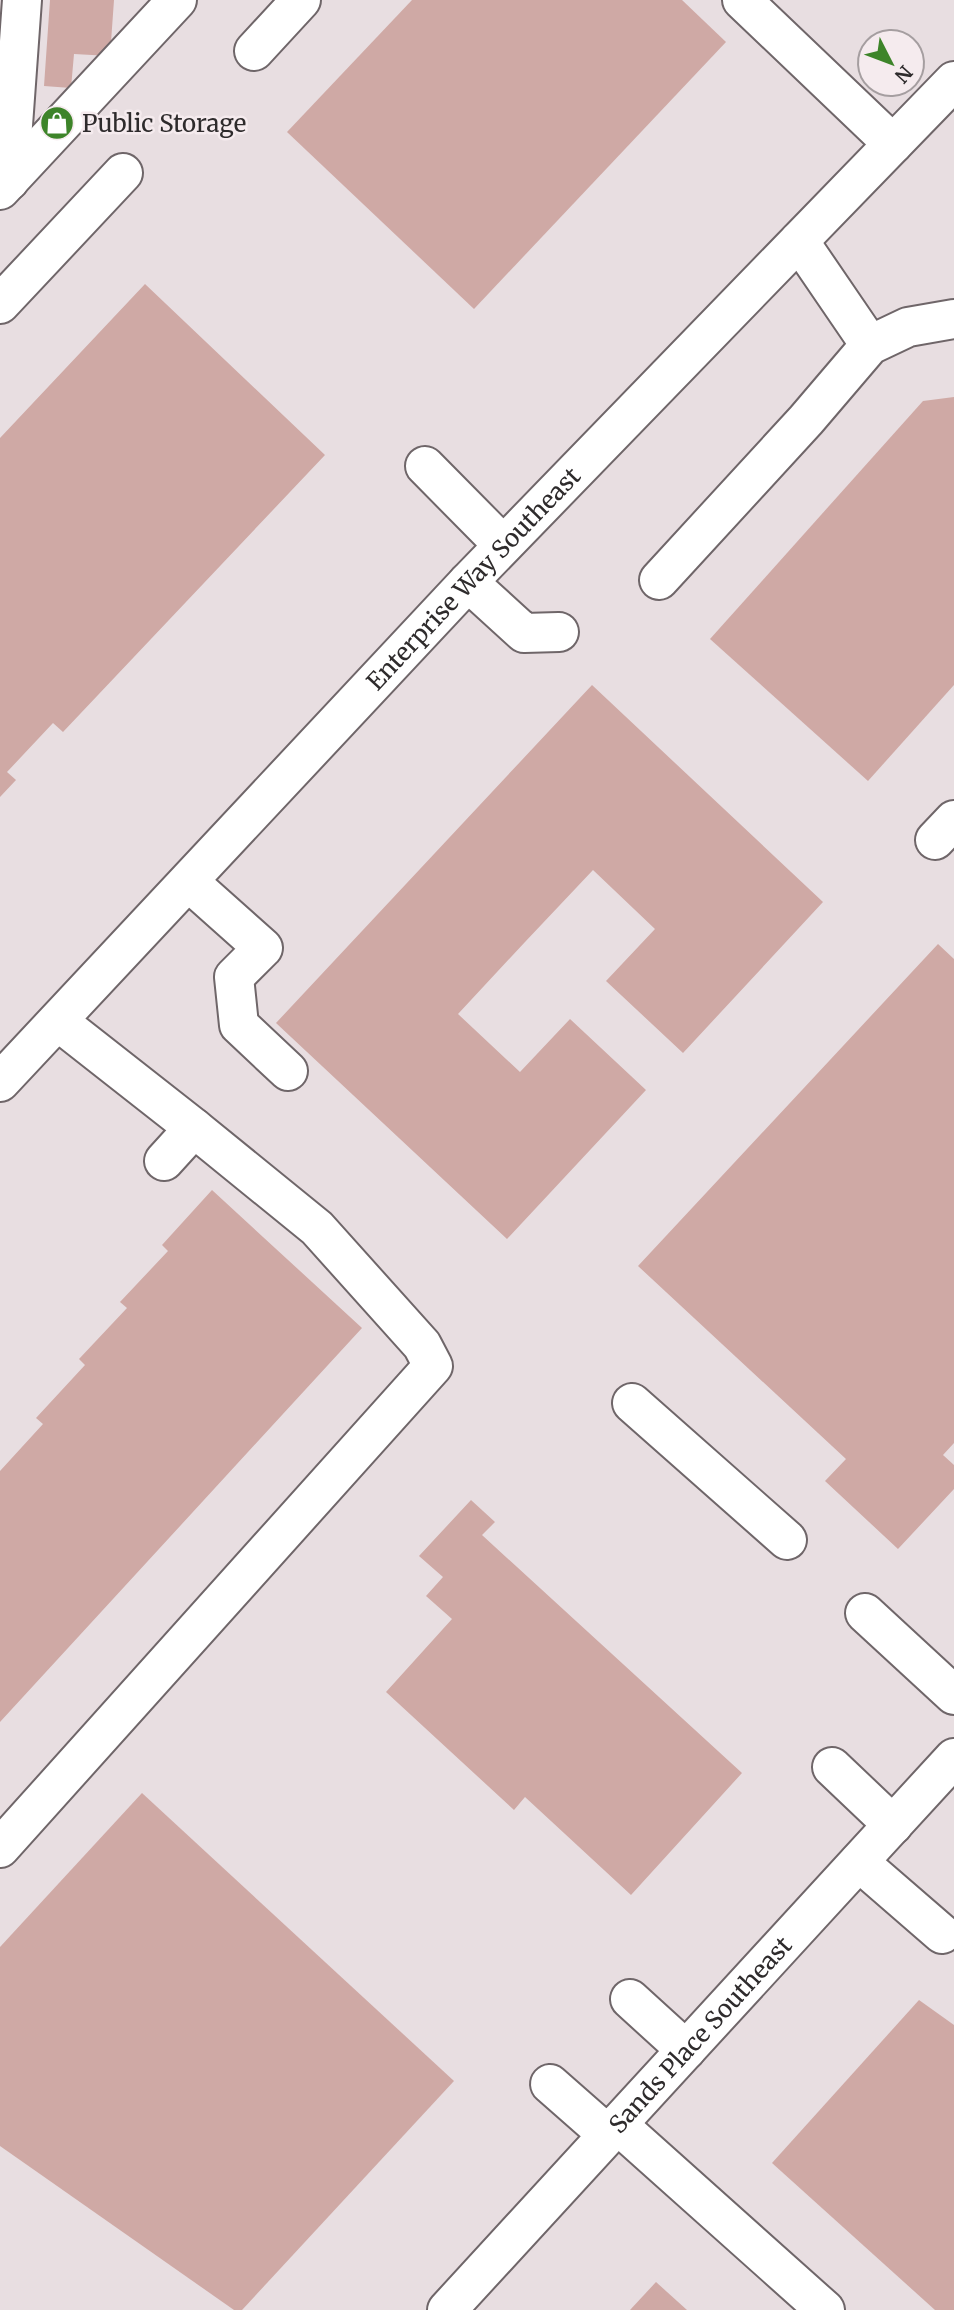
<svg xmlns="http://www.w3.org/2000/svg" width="954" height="2310" viewBox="0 0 954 2310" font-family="Merriweather,serif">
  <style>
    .building { fill: #cfa9a5 }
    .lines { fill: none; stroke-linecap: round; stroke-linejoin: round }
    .minor-casing { stroke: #6f6669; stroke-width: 42 }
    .minor { stroke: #fff; stroke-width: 38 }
    .labels { text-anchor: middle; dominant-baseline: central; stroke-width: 5; stroke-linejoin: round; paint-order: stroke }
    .poi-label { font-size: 24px; fill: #2e2b2c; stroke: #f5ebee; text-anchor: start }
    .street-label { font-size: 24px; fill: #2e2b2c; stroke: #f5ebee }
  </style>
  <rect width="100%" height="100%" fill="#e8dee1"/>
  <g class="building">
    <path d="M50,0H114L110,56L74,54L71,88L44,86Z"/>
    <path d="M412,0H682L726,42L474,309L287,132Z"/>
    <path d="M145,284L325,455L63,732L53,723L7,772L16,780L0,797V438Z"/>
    <path d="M954,397V685L868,781L710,639L923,401Z"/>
    <path d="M592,685L823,902L683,1053L606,981L655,929L593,870L525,942L458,1014L520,1072L570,1019L646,1090L507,1239L276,1023Z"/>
    <path d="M938,944L954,959V1443L943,1455L954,1465V1489L898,1549L825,1481L846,1459L638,1266Z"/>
    <path d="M212,1190L362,1328L0,1722V1471L43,1424L36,1418L85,1365L79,1359L127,1308L120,1302L168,1251L162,1245Z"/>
    <path d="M471,1500L495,1522L482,1535L742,1773L631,1895L525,1797L514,1810L386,1692L452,1619L426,1596L443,1577L419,1556Z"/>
    <path d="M142,1793L454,2081L242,2310H234L0,2146V1947Z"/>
    <path d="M919,2000L954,2025V2310H935L772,2163Z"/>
    <path d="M656,2282L687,2310H630Z"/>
  </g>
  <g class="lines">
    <g class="minor-casing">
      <g id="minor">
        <path d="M742,0L893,144"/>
        <path d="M254,51L301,0"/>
        <path d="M9,181L22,0"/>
        <path d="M0,190L177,0"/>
        <path d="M799,241L870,345"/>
        <path d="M0,304L123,173"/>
        <path d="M425,466L503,545"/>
        <path d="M659,580L806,420L870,345L908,327L954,319"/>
        <path d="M468,582L524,633L559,632"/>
        <path d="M935,840L954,820"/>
        <path d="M189,882L263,948L234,977L239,1025L288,1071"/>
        <path d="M59,1022L194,1128"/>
        <path id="s1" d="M0,1082L468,582L954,81"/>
        <path d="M632,1403L787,1540"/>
        <path d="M865,1613L954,1695"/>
        <path d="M832,1767L893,1825"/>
        <path d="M0,1848L433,1366L422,1345L317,1228L194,1128L164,1161"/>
        <path d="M859,1862L942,1934"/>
        <path d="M630,1999L686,2050"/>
        <path d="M550,2084L608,2135"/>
        <path d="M617,2124L825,2310"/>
        <path id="s2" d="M447,2310L954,1758"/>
      </g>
    </g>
    <use href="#minor" class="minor"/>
  </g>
  <defs>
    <g id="shop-disc" transform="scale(1.75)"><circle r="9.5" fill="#3d8429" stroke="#f5ebee"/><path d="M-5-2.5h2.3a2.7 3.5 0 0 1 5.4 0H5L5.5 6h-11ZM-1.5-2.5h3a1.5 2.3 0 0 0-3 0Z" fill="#fff"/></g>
  </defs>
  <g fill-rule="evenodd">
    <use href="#shop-disc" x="57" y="123"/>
  </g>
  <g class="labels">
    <g class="poi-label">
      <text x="82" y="123">Public Storage</text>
    </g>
    <g class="street-label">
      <text stroke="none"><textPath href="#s1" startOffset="691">Enterprise Way Southeast</textPath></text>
      <text stroke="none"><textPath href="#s2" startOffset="374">Sands Place Southeast</textPath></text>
    </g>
  </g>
  <g transform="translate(891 63) rotate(132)"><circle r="33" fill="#f5ebee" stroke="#a59ea0" stroke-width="2"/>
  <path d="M0-5L12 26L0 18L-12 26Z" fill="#3d8429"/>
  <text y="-10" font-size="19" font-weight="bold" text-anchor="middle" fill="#2e2b2c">N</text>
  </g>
</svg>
